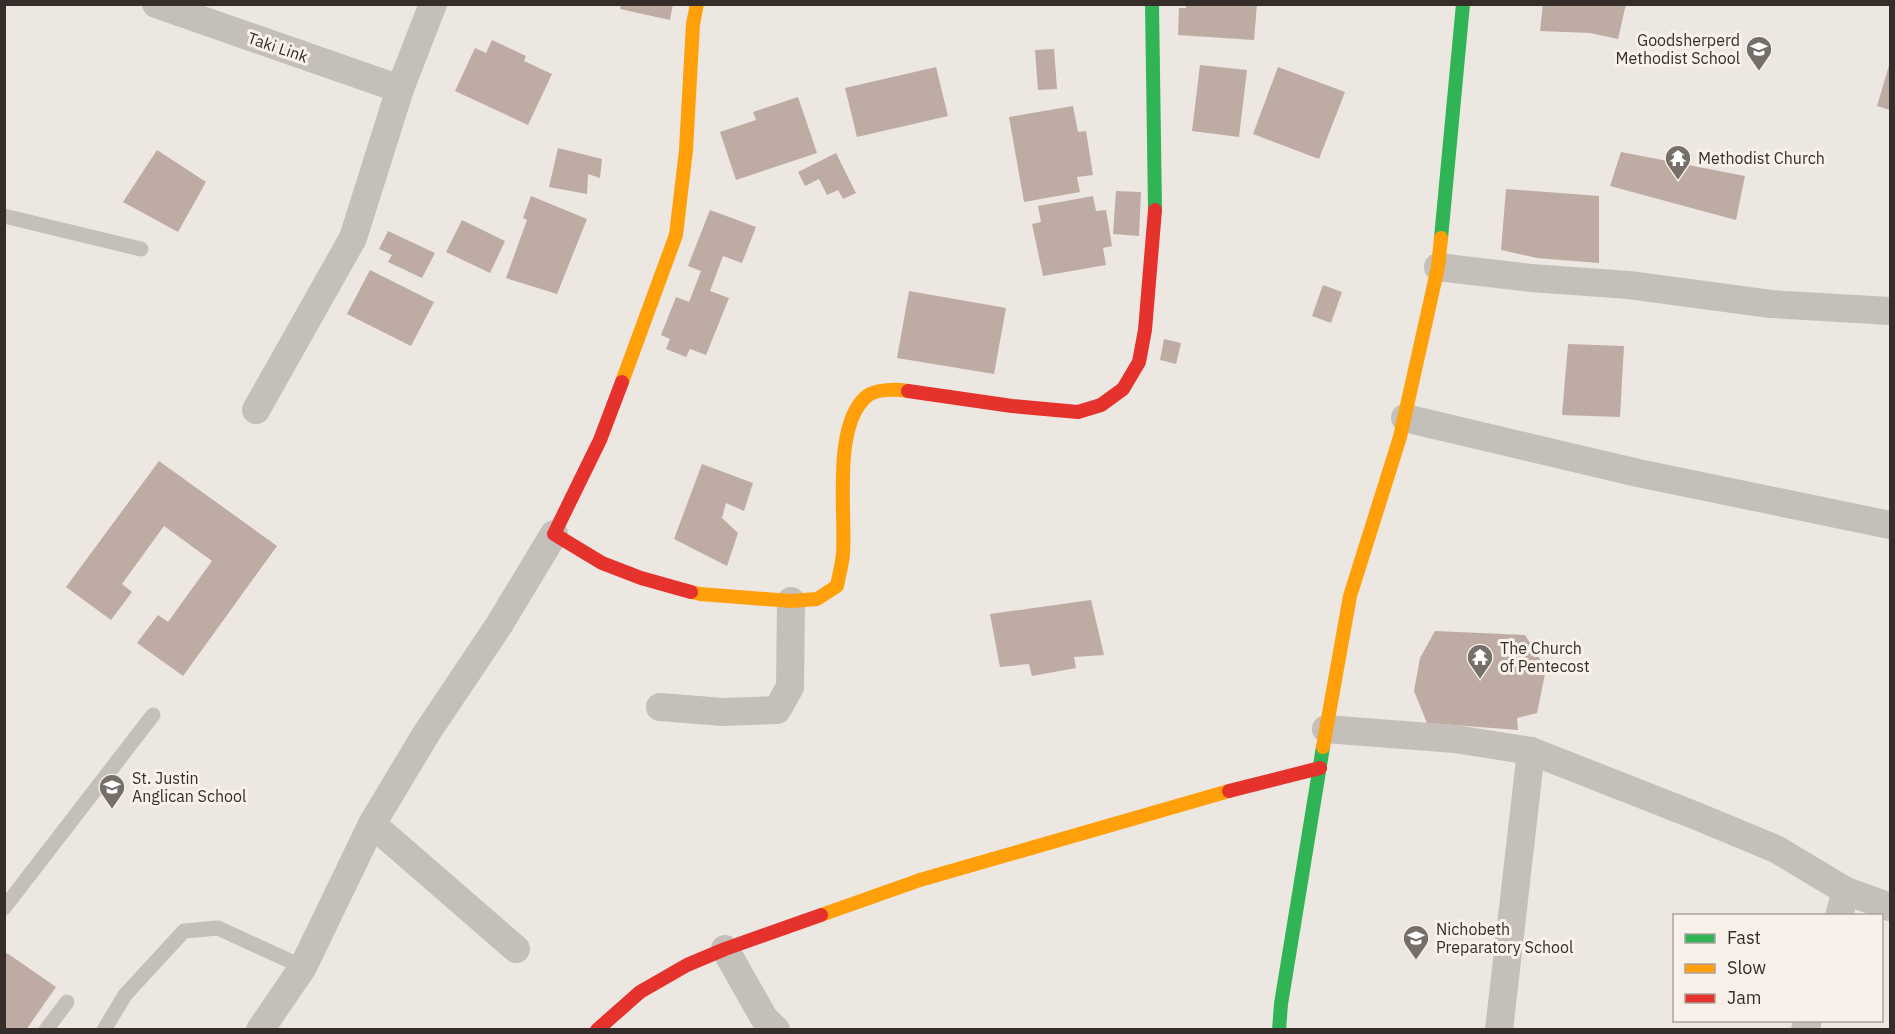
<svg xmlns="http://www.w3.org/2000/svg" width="1895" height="1034" viewBox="0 0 1895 1034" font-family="'IBM Plex Sans',sans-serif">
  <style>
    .building { fill: #beaca4 }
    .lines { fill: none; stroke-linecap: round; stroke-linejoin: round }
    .lane { stroke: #c5bfba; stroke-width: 15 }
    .street { stroke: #c5bfba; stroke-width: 28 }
    .fast { stroke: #30b455; stroke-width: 14 }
    .slow { stroke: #ff9f0a; stroke-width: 14 }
    .jam { stroke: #e5322d; stroke-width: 14 }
    .labels { text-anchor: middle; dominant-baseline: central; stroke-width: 6; stroke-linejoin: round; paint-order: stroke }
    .poi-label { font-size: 16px; fill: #352d29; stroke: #f8f1e9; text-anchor: start }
    .street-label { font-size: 16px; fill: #352d29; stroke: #f8f1e9 }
  </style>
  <rect width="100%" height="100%" fill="#ece7e1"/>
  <g class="building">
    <path d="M621,4H673L670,20L620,9Z"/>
    <path d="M1186,4H1257L1254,40L1178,35L1179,8H1186Z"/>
    <path d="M1543,4H1626L1618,39L1590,33L1540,31Z"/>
    <path d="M492,40L526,56L524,61L552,74L528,125L455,91L475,48L486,53Z"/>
    <path d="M1054,49L1057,89L1038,90L1035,50Z"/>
    <path d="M1890,62V110L1877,106Z"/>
    <path d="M1200,65L1247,70L1239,137L1192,131Z"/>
    <path d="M936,67L948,116L857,137L845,88Z"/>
    <path d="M1278,67L1345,92L1319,159L1253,134Z"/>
    <path d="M798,97L817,153L736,180L720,132L756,120L753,112Z"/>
    <path d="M1073,106L1078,132L1086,131L1093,175L1077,177L1080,192L1024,202L1009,117Z"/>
    <path d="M558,148L602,159L600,178L588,174L587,194L549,187Z"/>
    <path d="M157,150L206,182L178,232L123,202Z"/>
    <path d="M1621,152L1745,176L1736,220L1610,186Z"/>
    <path d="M836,153L856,193L843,199L838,190L827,195L819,179L805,186L798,172Z"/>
    <path d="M1506,189L1599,196V263L1537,258L1501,250Z"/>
    <path d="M1116,191L1141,192L1139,236L1113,234Z"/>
    <path d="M531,196L587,219L557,294L506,278L527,220L523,218Z"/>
    <path d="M1093,196L1096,211L1106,210L1112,246L1103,248L1106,265L1043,276L1032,224L1041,222L1038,206Z"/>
    <path d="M710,210L756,227L742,263L723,256L710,291L729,298L706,355L690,349L686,357L666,349L670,339L661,335L676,297L689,302L701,271L688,266Z"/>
    <path d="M462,220L505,241L490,273L446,252Z"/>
    <path d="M388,231L435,253L422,278L388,262L392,255L379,249Z"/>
    <path d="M370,270L434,302L411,346L347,314Z"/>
    <path d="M1323,285L1342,292L1331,323L1312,316Z"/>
    <path d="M909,291L1006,308L994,374L897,358Z"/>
    <path d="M1164,339L1181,343L1176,364L1160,360Z"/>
    <path d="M1568,344L1624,346L1620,417L1562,415Z"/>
    <path d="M159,461L277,546L183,676L137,643L158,615L168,622L212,561L164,526L122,584L132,592L111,620L66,587Z"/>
    <path d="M702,464L753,483L744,511L726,503L722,518L738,533L727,566L674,539Z"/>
    <path d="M1091,600L1104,655L1074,657L1076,668L1032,676L1029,664L1000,667L990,614Z"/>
    <path d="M1435,631L1525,635L1546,669L1537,713L1517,718L1518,730L1427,723L1414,691L1420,658Z"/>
    <path d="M7,953L56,987L26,1030H4V957Z"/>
  </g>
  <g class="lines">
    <g class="lane">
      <path d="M4,216L141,249"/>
      <path d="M4,908L153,715"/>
      <path d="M46,1030L67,1002"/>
      <path d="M104,1030L125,995L184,931L218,928L303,967"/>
    </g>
    <g class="street">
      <path d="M156,4L400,89"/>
      <path d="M1438,267L1531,278L1629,285L1771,304L1890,311"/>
      <path d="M256,410L353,238L400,89L433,4"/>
      <path d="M1405,418L1638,473L1890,525"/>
      <path d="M660,707L723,712L777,710L790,687L791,601"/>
      <path d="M1326,729L1455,739L1531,751L1699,817L1776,849L1846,891L1890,907"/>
      <path d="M372,824L516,949"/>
      <path d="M1839,916L1846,891"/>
      <path d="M725,949L764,1018L776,1030"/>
      <path d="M260,1030L303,967L372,824L426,734L499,625L554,534"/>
      <path d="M1499,1030L1531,751"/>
      <path d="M1805,1030L1808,1020"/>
    </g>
    <g class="fast">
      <path d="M1152,4L1155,210"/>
      <path d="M1441,238L1463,4"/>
      <path d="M1279,1030L1281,1004L1323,747"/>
    </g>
    <g class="slow">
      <path d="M622,382L676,235L686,150L693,24L697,4"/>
      <path d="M691,592L700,594L791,601L817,599L837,586C839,575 842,565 843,554C846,513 832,425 867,396C876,389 896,389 908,391"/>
      <path d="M1323,747L1350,596L1400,437L1438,267L1441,238"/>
      <path d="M821,915L920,880L1229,791"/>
    </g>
    <g class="jam">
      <path d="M622,382L600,440L554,534L602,563L641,578L691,592"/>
      <path d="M908,391L1012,406L1078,412L1101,405L1123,389L1139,362L1145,330L1155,210"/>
      <path d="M1229,791L1320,768"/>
      <path d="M597,1030L640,992L687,965L725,949L821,915"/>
    </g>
  </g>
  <defs>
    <g id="school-pin" transform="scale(1.35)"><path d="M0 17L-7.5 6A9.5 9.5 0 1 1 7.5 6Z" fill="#756e69" stroke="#f8f1e9"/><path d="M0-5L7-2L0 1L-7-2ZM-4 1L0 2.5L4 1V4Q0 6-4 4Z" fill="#fff"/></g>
    <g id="temple-pin" transform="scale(1.35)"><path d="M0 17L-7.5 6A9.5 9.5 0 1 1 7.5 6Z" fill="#756e69" stroke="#f8f1e9"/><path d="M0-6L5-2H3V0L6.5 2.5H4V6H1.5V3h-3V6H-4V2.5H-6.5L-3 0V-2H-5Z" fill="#fff"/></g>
  </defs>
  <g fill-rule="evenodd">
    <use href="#school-pin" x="1759" y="49"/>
    <use href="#temple-pin" x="1678" y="158"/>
    <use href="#temple-pin" x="1480" y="657"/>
    <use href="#school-pin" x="112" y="787"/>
    <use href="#school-pin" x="1416" y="938"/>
  </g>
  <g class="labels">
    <g class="poi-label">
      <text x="1740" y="40" text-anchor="end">Goodsherperd<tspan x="1740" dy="18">Methodist School</tspan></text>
      <text x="1698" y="158">Methodist Church</text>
      <text x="1500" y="648">The Church<tspan x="1500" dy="18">of Pentecost</tspan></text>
      <text x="132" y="778">St. Justin<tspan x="132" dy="18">Anglican School</tspan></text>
      <text x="1436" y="929">Nichobeth<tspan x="1436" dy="18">Preparatory School</tspan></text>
    </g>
    <g class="street-label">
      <text transform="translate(278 47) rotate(19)">Taki Link</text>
    </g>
  </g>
  <rect width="1895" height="1034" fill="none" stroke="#352d29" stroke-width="12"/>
  <rect x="1673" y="914" width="210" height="108" fill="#f8f1e9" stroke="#aaa39c" stroke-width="1.5"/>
  <rect x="1685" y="934" width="30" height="9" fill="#30b455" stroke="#aaa39c" stroke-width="1.5"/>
  <text x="1727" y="944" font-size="18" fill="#352d29">Fast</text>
  <rect x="1685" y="964" width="30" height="9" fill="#ff9f0a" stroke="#aaa39c" stroke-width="1.5"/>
  <text x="1727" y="974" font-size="18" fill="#352d29">Slow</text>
  <rect x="1685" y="994" width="30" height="9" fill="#e5322d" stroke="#aaa39c" stroke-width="1.5"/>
  <text x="1727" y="1004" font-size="18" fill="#352d29">Jam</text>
</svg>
